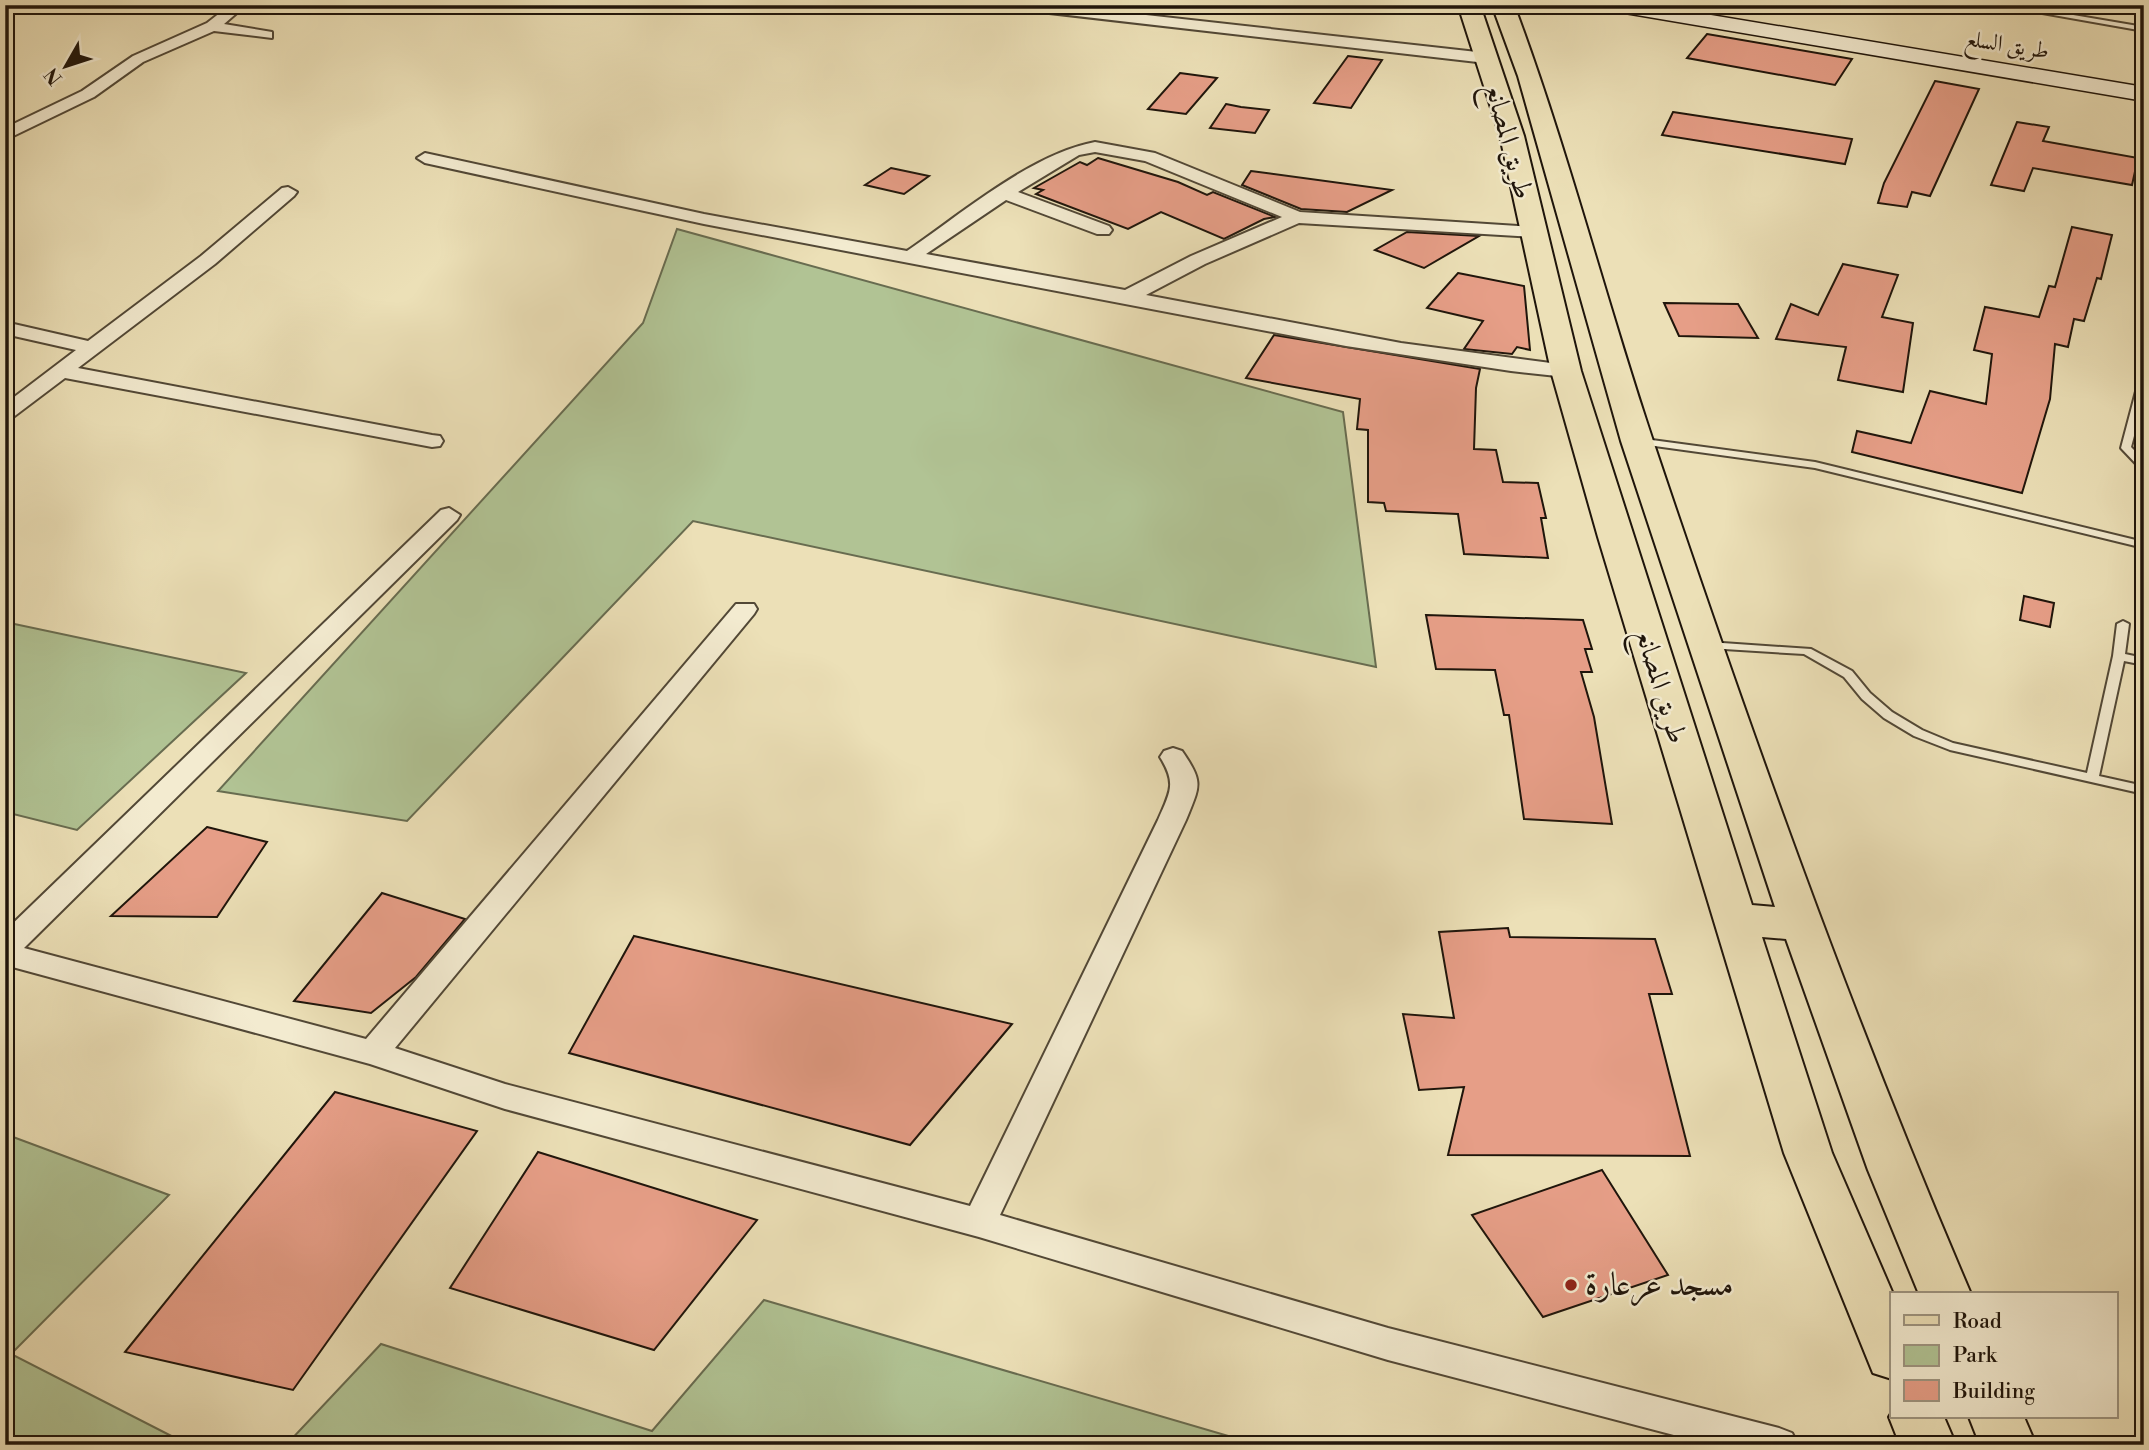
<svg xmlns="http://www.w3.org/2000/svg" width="2149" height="1450" viewBox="0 0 2149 1450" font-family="'Libre Bodoni',Amiri,serif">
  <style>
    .green { fill: #b1c394; stroke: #686c50; stroke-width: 2 }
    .building { fill: #e69e87; stroke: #1f150b; stroke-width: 2 }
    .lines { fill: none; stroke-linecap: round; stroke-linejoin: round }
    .lane-casing { stroke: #524836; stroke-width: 4 }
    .street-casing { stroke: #524836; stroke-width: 4 }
    .secondary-casing { stroke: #1f150b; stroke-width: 3 }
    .primary-casing { stroke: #1f150b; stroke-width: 4 }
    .lane { fill: #f3ebd0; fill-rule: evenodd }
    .street { fill: #f3ebd0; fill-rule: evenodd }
    .secondary { fill: #f3ebd0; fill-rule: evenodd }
    .primary { fill: #ece0b7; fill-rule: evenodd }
    .poi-dot { fill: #8f2418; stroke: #f3ebd0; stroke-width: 2.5 }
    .labels { text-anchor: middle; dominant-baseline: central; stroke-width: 5; stroke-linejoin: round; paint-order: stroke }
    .far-street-label { font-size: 23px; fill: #1f150b; stroke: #f3ebd0 }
    .street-label { font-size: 28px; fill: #1f150b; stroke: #f3ebd0 }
    .near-poi-label { font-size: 33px; fill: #1f150b; stroke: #f3ebd0; text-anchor: start }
  </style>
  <rect width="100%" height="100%" fill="#ece0b7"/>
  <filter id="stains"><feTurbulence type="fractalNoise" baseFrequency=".00286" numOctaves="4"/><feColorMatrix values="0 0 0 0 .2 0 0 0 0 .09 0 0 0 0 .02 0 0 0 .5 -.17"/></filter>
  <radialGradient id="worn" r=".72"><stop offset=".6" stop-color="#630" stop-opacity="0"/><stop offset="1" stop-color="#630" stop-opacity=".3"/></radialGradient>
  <g class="green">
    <path d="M677,229L1343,412L1376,667L693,521L407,821L218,791L643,323Z"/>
    <path d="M5,622L246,673L77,830L5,812Z"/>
    <path d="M5,1134L169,1195L11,1354L189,1445H5Z"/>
    <path d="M764,1300L1259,1445H286L381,1344L652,1431Z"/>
  </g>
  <g class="building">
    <path d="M1707,34L1852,59L1835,85L1687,58Z"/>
    <path d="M1348,56L1382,60L1351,108L1314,103Z"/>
    <path d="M1180,73L1217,78L1186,114L1148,109Z"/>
    <path d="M1935,81L1979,89L1930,196L1912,192L1907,207L1878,203L1884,183Z"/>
    <path d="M1226,104L1241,107L1269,110L1255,133L1210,128Z"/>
    <path d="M1673,112L1852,139L1845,164L1662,135Z"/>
    <path d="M2017,122L2049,127L2043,141L2138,158L2132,185L2033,168L2024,191L1991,185Z"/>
    <path d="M1098,158L1178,182L1207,195L1213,192L1275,217L1264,219L1224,239L1161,212L1128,229L1036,194L1043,190L1034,188L1080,162L1087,165Z"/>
    <path d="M891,168L929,176L904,194L865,185Z"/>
    <path d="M1251,171L1392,190L1347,212L1301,209L1242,185Z"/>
    <path d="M2072,227L2112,235L2101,279L2097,278L2084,321L2074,319L2068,347L2055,344L2050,399L2022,493L1852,452L1857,431L1911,443L1930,391L1986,404L1992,354L1974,350L1985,307L2039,317L2049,286L2055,287Z"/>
    <path d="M1407,232L1479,236L1424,268L1375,250Z"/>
    <path d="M1843,264L1898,275L1882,317L1913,323L1903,392L1838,380L1846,347L1776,339L1791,304L1818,315Z"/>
    <path d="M1458,273L1524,286L1530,350L1517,347L1512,354L1464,349L1483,321L1427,308Z"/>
    <path d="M1664,303L1738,304L1758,338L1679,336Z"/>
    <path d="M1274,335L1480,369L1476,388L1474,449L1496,450L1503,482L1538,483L1546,518H1541L1548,558L1464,554L1458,514L1386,511L1384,503L1368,502V430L1357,429L1360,399L1246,378Z"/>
    <path d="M2024,596L2054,603L2050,627L2020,620Z"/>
    <path d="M1426,615L1583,620L1592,649H1585L1592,672H1581L1594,717L1612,824L1524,819L1509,715H1504L1495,670L1436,669Z"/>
    <path d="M207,827L267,842L217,917L111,916Z"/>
    <path d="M382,893L465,919L416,977L371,1013L294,1001Z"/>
    <path d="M1508,928L1510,937L1655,939L1672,994H1649L1690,1156L1448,1155L1464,1087L1419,1090L1403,1014L1454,1018L1439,932Z"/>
    <path d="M634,936L1012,1024L910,1145L569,1053Z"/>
    <path d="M335,1092L477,1131L293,1390L125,1352Z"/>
    <path d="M538,1152L757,1220L654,1350L450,1288Z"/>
    <path d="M1602,1170L1668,1275L1543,1317L1472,1215Z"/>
  </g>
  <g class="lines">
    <g class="lane-casing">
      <g id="lane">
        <path d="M1997,5H2014L2144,27V31Z"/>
        <path d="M2144,377V399L2131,447L2144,460V469L2140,468L2121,448L2139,380Z"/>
        <path d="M1637,438L1815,462L2144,542V548L1815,468L1633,443V439Z"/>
        <path d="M2123,621L2129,624L2125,654L2144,658V665L2124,661L2099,776L2144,786V794L1950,750L1914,736L1884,718L1862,699L1844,677L1804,654L1708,648L1702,645L1708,642L1811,649L1852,671L1870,693L1892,712L1922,730L1953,743L2087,773L2113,656L2117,624Z"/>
      </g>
    </g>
    <g class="street-casing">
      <g id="street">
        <path d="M230,5H246L224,24L272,32V38L214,31L143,62L94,97L5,140V128L82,91L133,56L207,23Z"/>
        <path d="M1008,5H1056L1486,53L1494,58L1486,63L1015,9Z"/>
        <path d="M1095,142L1155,153L1300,212L1534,227L1543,232L1534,237L1299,223L1205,264L1146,295L1401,343L1566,365L1576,371L1566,377L1511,371L1346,346L704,224L425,163L417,158L425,153L704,214L907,251C961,214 1031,154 1095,142ZM1095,152L1145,161L1282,217L1191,256L1125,290L926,254L1006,200L1097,234H1109L1112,230L1109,226L1018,192L1079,155Z"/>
        <path d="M288,187L297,192L294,196L215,264L78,368L432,435L440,436L443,441L440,446L432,447L65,378L12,418L5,420V404L76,350L5,334V322L88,341L201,256L282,188Z"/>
        <path d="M449,508L460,515L457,520L24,948L366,1039L736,604H754L757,609L754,614L395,1048L505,1084L970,1206L1158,820C1170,792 1177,784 1160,757L1164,751L1173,748L1182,751C1204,783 1200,785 1186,820L1000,1215L1388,1328L1779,1428L1792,1433L1798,1445H1712L1388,1360L979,1237L505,1109L370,1064L5,965V931L441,510Z"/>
      </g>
    </g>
    <g class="secondary-casing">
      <path id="secondary" d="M1603,5H1651L2144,87V101L1613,11Z"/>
    </g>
    <g class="primary-casing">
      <g id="primary">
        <path d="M1458,5H1480L1524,136L1581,371L1752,905L1775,907L1621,441L1518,76L1492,5H1514C1568,149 1605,298 1654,444C1750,730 1852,1017 1971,1294H1919L1868,1170L1786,939L1762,937L1832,1153L1893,1294L1892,1379L1873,1373L1784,1153L1598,537L1551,371L1500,136Z"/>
        <path d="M1892,1412V1417H1944L1956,1445H1900L1889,1417Z"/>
        <path d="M1969,1417H2024L2036,1445H1980Z"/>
      </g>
    </g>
    <use href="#lane" class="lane"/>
    <use href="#street" class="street"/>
    <use href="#secondary" class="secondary"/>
    <use href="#primary" class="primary"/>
  </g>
  <circle class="poi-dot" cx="1571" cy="1285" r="7"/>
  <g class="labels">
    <g class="far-street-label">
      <text transform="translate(2007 45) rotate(9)">طريق السلع</text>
    </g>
    <g class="street-label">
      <text transform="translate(1509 141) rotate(75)">طريق المصانع</text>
      <text transform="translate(1661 686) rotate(73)">طريق المصانع</text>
    </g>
    <g class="near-poi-label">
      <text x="1585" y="1285">مسجد عرعارة</text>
    </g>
  </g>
  <rect width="2149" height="1450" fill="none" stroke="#ece0b7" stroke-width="28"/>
  <rect x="7" y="7" width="2135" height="1436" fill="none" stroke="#1f150b" stroke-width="3.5"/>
  <rect x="14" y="14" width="2121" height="1422" fill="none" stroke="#1f150b" stroke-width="2"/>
  <rect x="1890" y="1292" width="228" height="126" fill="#f3ebd0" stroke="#9e9581" stroke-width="2"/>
  <rect x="1904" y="1315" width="35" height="10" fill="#ece0b7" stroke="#9e9581" stroke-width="2"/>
  <text x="1953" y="1328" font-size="21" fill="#1f150b">Road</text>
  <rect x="1904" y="1345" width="35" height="21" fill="#b1c394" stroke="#9e9581" stroke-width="2"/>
  <text x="1953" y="1362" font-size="21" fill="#1f150b">Park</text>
  <rect x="1904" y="1380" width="35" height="21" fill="#e69e87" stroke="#9e9581" stroke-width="2"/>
  <text x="1953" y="1398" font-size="21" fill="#1f150b">Building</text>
  <g transform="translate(66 66) rotate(231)" stroke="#f3ebd0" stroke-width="5" paint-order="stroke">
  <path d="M0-5L12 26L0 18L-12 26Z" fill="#1f150b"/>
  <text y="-10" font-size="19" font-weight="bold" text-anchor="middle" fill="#1f150b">N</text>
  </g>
  <rect width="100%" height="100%" filter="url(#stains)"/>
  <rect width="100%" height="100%" fill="url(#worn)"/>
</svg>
